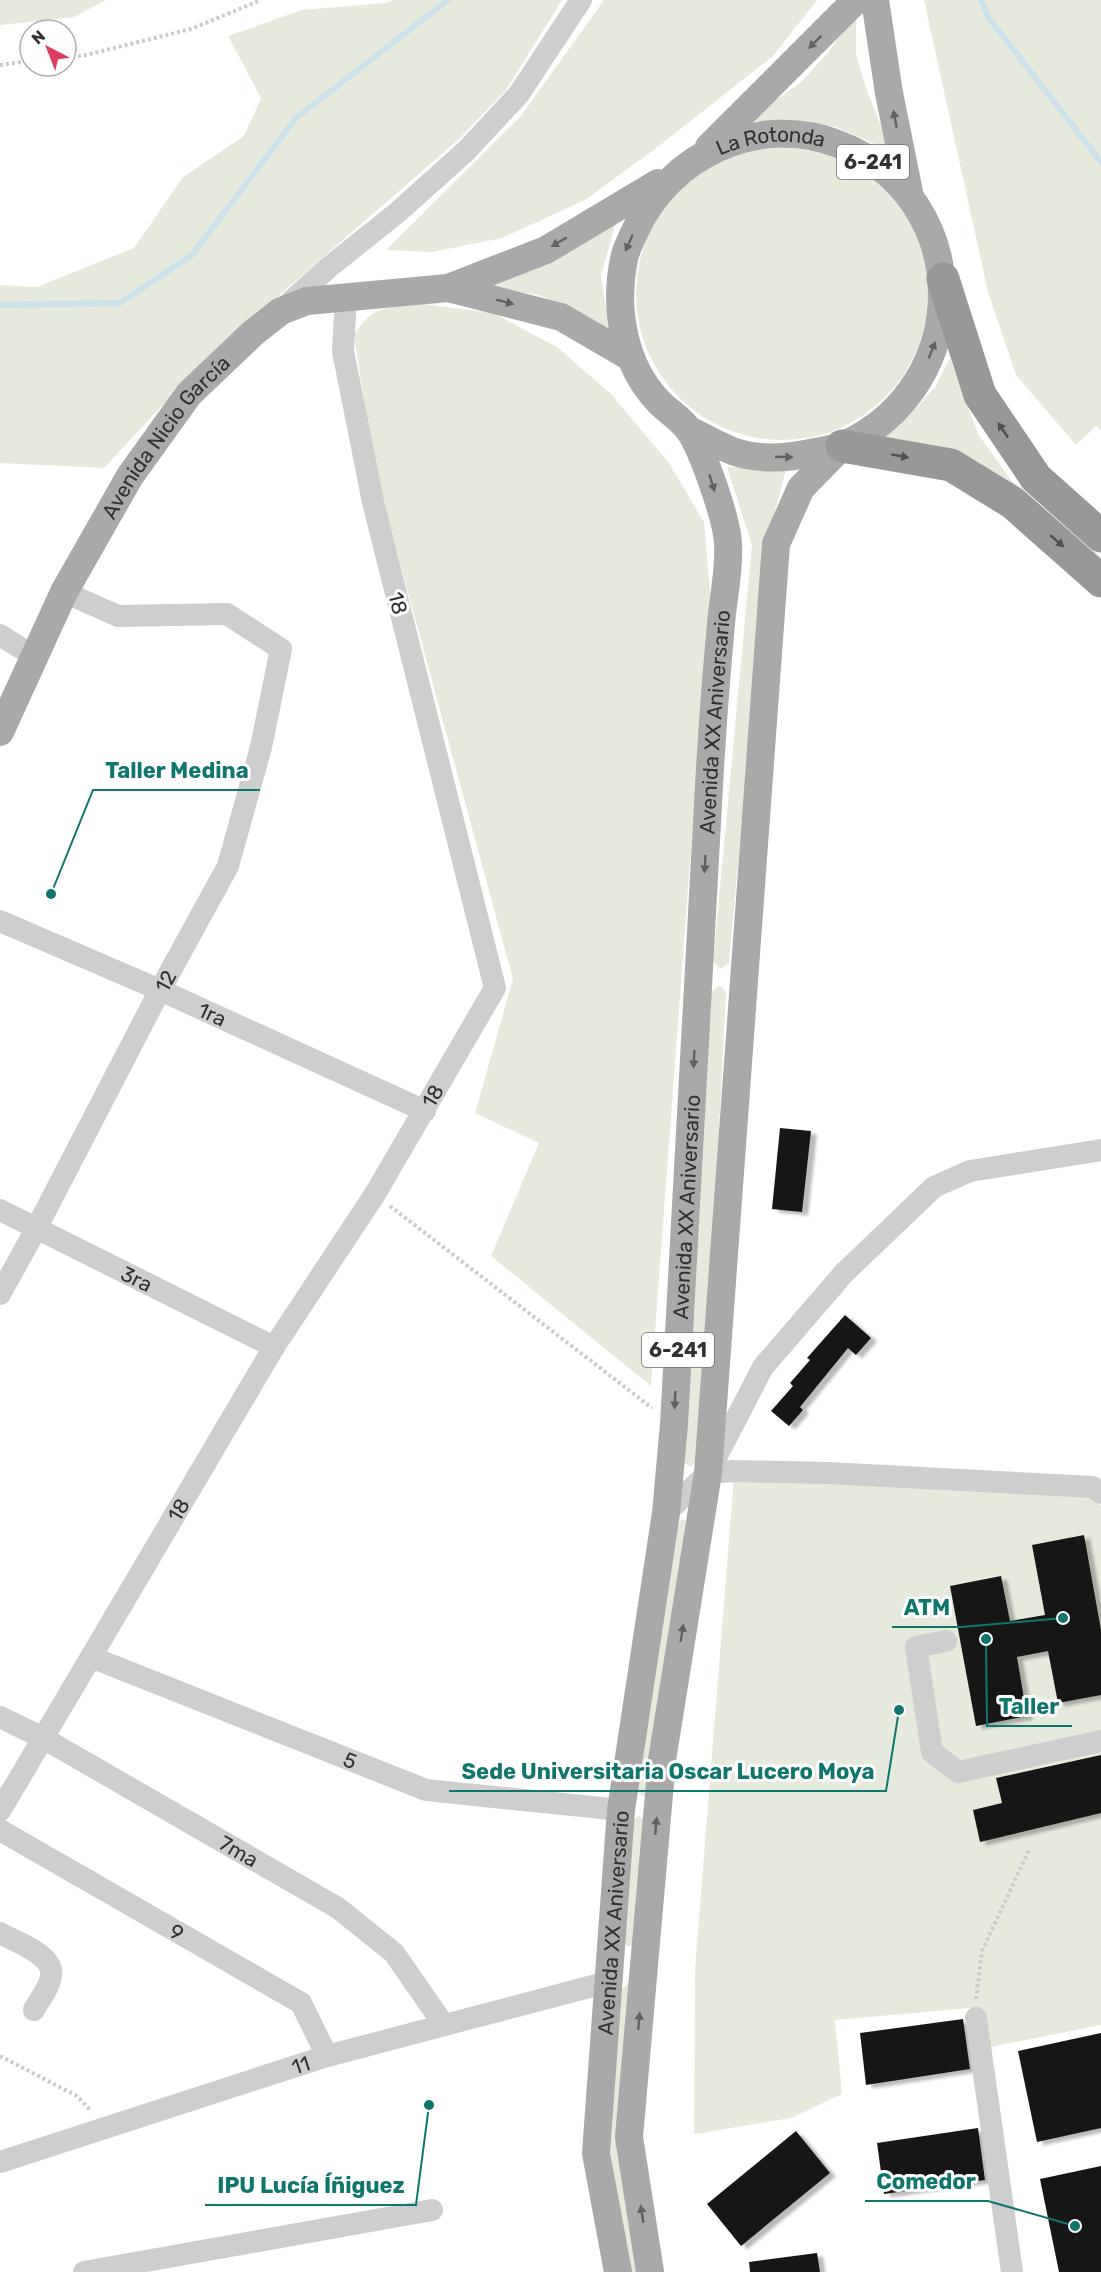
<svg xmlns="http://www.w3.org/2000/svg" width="1101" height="2272" viewBox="0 0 1101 2272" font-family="Rubik,sans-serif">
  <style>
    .green { fill: #e6eadd }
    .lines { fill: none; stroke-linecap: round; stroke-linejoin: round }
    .stream { stroke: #cbe2ea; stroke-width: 6 }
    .building { fill: #181818; filter: url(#shadow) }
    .path { stroke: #cbcbcb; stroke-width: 4; stroke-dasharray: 3 3; stroke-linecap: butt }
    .minor { stroke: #cecece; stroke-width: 22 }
    .major { stroke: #a9a9a9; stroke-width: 28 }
    .highway { stroke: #989898; stroke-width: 33 }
    .oneway { fill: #616161 }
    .oneway2 { fill: #505050 }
    .labels { text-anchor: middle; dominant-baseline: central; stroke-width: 6; stroke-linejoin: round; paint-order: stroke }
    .shield { fill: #fff; stroke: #6f6f6f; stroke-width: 1.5 }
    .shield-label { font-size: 20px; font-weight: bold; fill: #313131 }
    .street-label { font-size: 21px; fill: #313131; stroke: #fff }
    .leader { fill: none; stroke: #0f766e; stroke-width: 2 }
    .callout-dot { fill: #0f766e; stroke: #fff; stroke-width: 2 }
    .callout-label { font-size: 22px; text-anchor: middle; font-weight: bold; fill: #0f766e; stroke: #fff; stroke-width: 6; stroke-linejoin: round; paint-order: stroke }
  </style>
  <defs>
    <filter id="shadow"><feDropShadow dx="6" dy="3.5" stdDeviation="1.5" flood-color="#0004"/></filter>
  </defs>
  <rect width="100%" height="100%" fill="#fff"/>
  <g class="green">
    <path d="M0,0H106L74,17L0,25Z"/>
    <path d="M393,0H562L506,90L459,139L261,311L155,413L104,468L0,463V285L37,287L134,248L183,177L244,136L261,98L228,36L302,10L387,3Z"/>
    <path d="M604,0H817L773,56L659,146L585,200L502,238L432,252L386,250L521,116Z"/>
    <path d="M924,0H1101V430L1096,426L1076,445L1016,375L988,292Z"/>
    <path d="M856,15V54L867,91L891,151L836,127L798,122L746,121L800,83L826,55Z"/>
    <circle cx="782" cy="294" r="146"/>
    <path d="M617,219L601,275L610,334L563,304L535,294L482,287Z"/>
    <path d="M423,304L493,313L557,347L611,394L669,463L704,522L710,592L651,1386L491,1256L539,1143L475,1113L513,979L375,471L354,335C374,303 389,308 423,304Z"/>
    <path d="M950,358L978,434L1011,480L1101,557V568L880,440L907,418L935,387Z"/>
    <path d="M727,467L786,469L767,542L729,963L720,969L713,962L752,545Z"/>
    <path d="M719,985L726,992L702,1456L691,1467L683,1462L710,994Z"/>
    <path d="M734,1477L1031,1493L1093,1498L1101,1506V2025L976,2050L970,2008L835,2020L842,2094L791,2118L694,2134L695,1970Z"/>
    <path d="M682,1519L690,1523L652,1788L643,1797L634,1788L673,1530Z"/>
    <path d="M639,1816L648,1822L638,1943L627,1947L622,1934L630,1823Z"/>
    <path d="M631,1981L645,2272H631L610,2149L621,1990Z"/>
  </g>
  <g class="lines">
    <g class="stream">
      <path d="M981,0L988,17L1101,162"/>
      <path d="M0,305L120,303L192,255L296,118L448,0"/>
    </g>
  </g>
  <g class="building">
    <path d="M780,1128L811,1131L802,1212L772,1209Z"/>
    <path d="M845,1315L871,1338L856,1355L848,1348L800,1407L803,1410L789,1426L771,1411L793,1386L790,1383L810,1360L807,1358Z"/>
    <path d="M1084,1535L1101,1630V1695L1058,1703L1048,1651L1017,1657L1027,1716L976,1726L950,1586L1001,1576L1010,1621L1045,1615L1032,1545Z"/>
    <path d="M1101,1755V1813L980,1842L973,1810L1002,1803L996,1778Z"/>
    <path d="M963,2019L970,2069L866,2085L860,2033Z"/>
    <path d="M1101,2033V2128L1037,2142L1018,2051Z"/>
    <path d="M978,2128L985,2180L884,2194L877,2143Z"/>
    <path d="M796,2131L830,2173L741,2246L707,2204Z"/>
    <path d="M1101,2166V2272H1059L1040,2179Z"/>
    <path d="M817,2253L820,2272H750L749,2262Z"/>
  </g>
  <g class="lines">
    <g class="path">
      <path d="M66,58L86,55L191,29L261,0"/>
      <path d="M0,65L30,61"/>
      <path d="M390,1206L652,1408"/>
      <path d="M976,1999L982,1951L1029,1850"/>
      <path d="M0,2056L77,2096L91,2111"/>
    </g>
    <g class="minor">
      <path d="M286,306L328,268L398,212L467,150L519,94L581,0"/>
      <path d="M0,635L35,657"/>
      <path id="s1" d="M0,921L160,990L425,1111"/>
      <path id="s2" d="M0,1210L274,1347"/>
      <path id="s3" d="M0,1294L36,1229L160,990L228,866L261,747L281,649L227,614L118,616L64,592"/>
      <path d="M710,1469L763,1367L844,1273L934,1187L970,1171L1101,1150"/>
      <path d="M666,1513L708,1473L732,1471L828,1473L1093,1487L1101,1493"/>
      <path d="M946,1641L916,1647L932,1752L958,1772L1101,1741"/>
      <path id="s4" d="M91,1657L426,1790L621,1810"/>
      <path id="s5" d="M0,1717L43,1738L338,1908L394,1953L444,2025"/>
      <path id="s6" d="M0,1811L274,1347L375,1194L495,988L373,502L343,351L346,296"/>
      <path id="s7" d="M0,1830L301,2003L327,2056"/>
      <path d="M0,1933C16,1942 55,1955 51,1976C50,1987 39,2000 34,2010"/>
      <path d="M976,2018L1012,2272"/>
      <path id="s8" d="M0,2162L327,2056L608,1982"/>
      <path d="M84,2272L432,2210"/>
    </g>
    <g class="major">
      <path d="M875,0L889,93L910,197"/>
      <path d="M709,147L856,0"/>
      <path d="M448,288L561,317L630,357"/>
      <path id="s9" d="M0,732L64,592L130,476L189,394L253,333L281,311L307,301L448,288L546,250L658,183"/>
      <path id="s10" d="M618,2272L596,2153L621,1810L666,1513L674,1424C686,1211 697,999 709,786C712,731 716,678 721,624C723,598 730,568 728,543C727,520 702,447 688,429C680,418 667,411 658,401C623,364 614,307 624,259C626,249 631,240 635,231C669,155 758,113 838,144C975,197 976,385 844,445C835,449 824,450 815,452C790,458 760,460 735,452C719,446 704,437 689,430"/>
      <path d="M650,2272L629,2137L662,1760L708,1473L776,544L801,488L842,446"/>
    </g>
    <g class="highway">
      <path d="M943,279L980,395L1036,478L1101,536"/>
      <path d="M842,446L951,465L1013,503L1101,581"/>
    </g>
  </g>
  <defs><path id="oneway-solid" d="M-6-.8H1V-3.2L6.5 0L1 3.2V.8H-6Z" transform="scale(1.5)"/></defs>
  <g class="oneway">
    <use href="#oneway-solid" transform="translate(815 42) rotate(135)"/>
    <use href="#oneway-solid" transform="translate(895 119) rotate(-101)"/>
    <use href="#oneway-solid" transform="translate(559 242) rotate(150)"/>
    <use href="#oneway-solid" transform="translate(629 243) rotate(114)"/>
    <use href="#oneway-solid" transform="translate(505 302) rotate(15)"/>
    <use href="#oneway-solid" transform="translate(932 350) rotate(-68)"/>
    <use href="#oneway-solid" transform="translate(784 457) rotate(2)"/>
    <use href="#oneway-solid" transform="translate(712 483) rotate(73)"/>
    <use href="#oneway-solid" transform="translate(705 864) rotate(93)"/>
    <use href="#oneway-solid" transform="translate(694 1059) rotate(93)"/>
    <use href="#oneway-solid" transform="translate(675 1400) rotate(93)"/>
    <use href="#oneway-solid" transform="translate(682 1633) rotate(-81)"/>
    <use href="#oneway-solid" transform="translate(656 1826) rotate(-85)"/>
    <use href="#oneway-solid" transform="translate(639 2021) rotate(-85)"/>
    <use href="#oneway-solid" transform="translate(642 2214) rotate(-99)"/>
  </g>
  <g class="oneway2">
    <use href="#oneway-solid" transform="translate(1003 430) rotate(-124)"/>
    <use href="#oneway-solid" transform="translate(900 456) rotate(10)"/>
    <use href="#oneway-solid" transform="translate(1057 541) rotate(41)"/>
  </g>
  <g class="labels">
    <g class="shield">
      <rect x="837" y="145" width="72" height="34" rx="4.5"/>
      <rect x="642" y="1333" width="72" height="34" rx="4.5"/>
    </g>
    <g class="shield-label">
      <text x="873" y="162">6-241</text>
      <text x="678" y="1350">6-241</text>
    </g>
    <g class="street-label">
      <text stroke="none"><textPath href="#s10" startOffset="2256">La Rotonda</textPath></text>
      <text stroke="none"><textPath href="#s9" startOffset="340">Avenida Nicio García</textPath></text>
      <text transform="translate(398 603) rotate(76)">18</text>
      <text stroke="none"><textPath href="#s10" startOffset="1558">Avenida XX Aniversario</textPath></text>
      <text stroke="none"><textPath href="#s3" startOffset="354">12</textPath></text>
      <text stroke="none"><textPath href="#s1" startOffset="232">1ra</textPath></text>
      <text stroke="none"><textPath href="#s6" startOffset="836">18</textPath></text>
      <text stroke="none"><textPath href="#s10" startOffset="1072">Avenida XX Aniversario</textPath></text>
      <text stroke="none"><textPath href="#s2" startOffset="153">3ra</textPath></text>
      <text stroke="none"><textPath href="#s6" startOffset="350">18</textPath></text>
      <text stroke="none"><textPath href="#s4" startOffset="279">5</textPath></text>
      <text stroke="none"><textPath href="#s5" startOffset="274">7ma</textPath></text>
      <text stroke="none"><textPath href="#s10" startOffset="352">Avenida XX Aniversario</textPath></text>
      <text stroke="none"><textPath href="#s7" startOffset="204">9</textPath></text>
      <text stroke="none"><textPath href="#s8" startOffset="316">11</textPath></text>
    </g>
  </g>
  <path class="leader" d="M51 894L93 790H260M1063 1618L962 1627H892M986 1639L987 1726H1072M899 1710L886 1791H449M1075 2226L988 2201H865M429 2105L416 2205H205"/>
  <g class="callout-dot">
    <circle cx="51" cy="894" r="6"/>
    <circle cx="1063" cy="1618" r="6"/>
    <circle cx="986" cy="1639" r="6"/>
    <circle cx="899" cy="1710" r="6"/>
    <circle cx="1075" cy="2226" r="6"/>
    <circle cx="429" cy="2105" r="6"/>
  </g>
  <g class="callout-label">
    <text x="177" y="778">Taller Medina</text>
    <text x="927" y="1615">ATM</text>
    <text x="1029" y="1714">Taller</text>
    <text x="668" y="1779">Sede Universitaria Oscar Lucero Moya</text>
    <text x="926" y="2189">Comedor</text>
    <text x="311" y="2193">IPU Lucía Íñiguez</text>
  </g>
  <g transform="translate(48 48) rotate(318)"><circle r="28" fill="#ffffff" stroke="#adadad" stroke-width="1.5"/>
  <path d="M0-4.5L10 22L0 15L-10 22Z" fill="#df3d60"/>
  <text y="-9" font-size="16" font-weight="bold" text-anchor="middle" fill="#313131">N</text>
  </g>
</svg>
